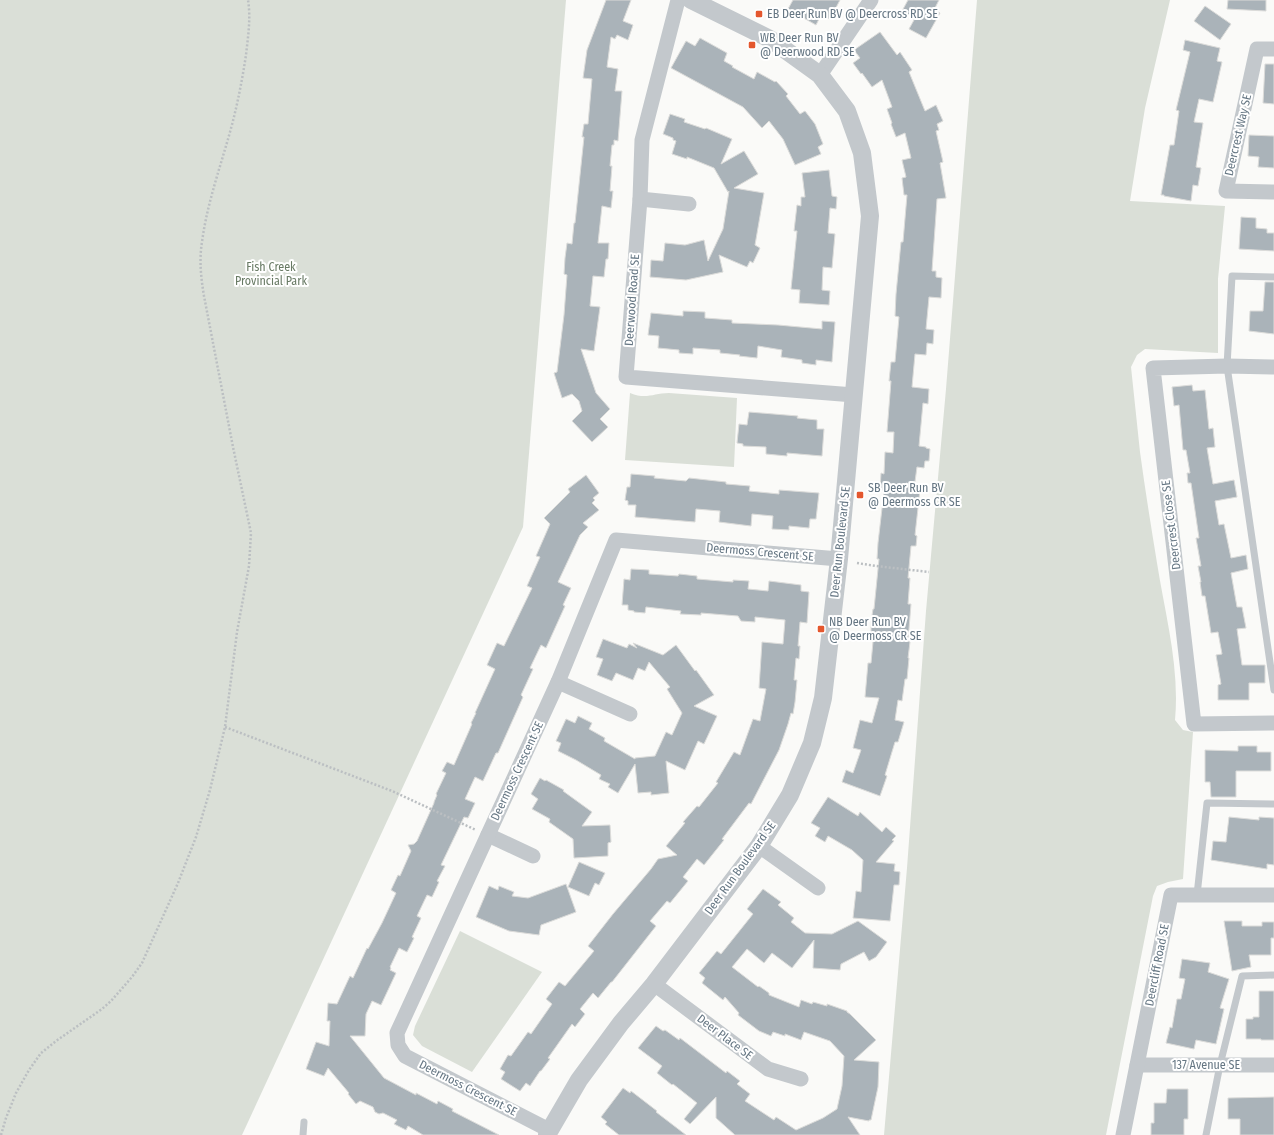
<svg xmlns="http://www.w3.org/2000/svg" width="1274" height="1135" viewBox="0 0 1274 1135" font-family="'Fira Sans Condensed',sans-serif">
  <style>
    .green { fill: #dadfd7 }
    .building { fill: #aab3b9; stroke: #dcdcda }
    .lines { fill: none; stroke-linecap: round; stroke-linejoin: round }
    .path { stroke: #bbbfc2; stroke-width: 2.5; stroke-dasharray: 2 2; stroke-linecap: butt }
    .service { stroke: #c3c8cc; stroke-width: 7 }
    .minor { stroke: #c3c8cc; stroke-width: 15 }
    .tertiary { stroke: #c3c8cc; stroke-width: 18 }
    .poi-dot { fill: #e4572e; stroke: #fff; stroke-width: 1.5 }
    .labels { text-anchor: middle; dominant-baseline: central; stroke-width: 4; stroke-linejoin: round; paint-order: stroke }
    .poi-label { font-size: 12px; fill: #657683; stroke: #fff; text-anchor: start }
    .street-label { font-size: 12px; fill: #657683; stroke: #fff }
    .park-label { font-size: 12px; fill: #687a64; stroke: #fff }
  </style>
  <rect width="100%" height="100%" fill="#fafaf8"/>
  <g class="green">
    <path d="M0,0H566L523,527L242,1135H0Z"/>
    <path d="M977,0H1170L1145,108L1130,201L1225,206L1218,279V353L1145,349L1137,355L1131,367C1134,395 1137,424 1140,452C1145,489 1151,526 1157,563C1165,614 1180,667 1175,720L1183,730L1193,732L1183,879L1168,882L1157,886L1153,896L1106,1135H884L907,868L926,611L946,389Z"/>
    <path d="M630,393C647,400 653,393 669,393L737,398L734,467L625,460Z"/>
    <path d="M460,931L542,972L472,1072L422,1046L413,1035L415,1026Z"/>
  </g>
  <g class="building">
    <path d="M606,0H631L623,21L633,25L628,40L617,35L615,39L611,37L607,67L618,69L615,91H622L618,141L614,140V145H612L610,166H612L610,191H613L611,208L602,206L598,243H609L608,259H606L604,277L593,276L590,306L600,307L594,351L581,349L596,393L610,409L600,419L608,427L592,442L572,421L582,411L579,401L572,394L562,398L554,373L557,372L564,315L567,275L564,274L565,258L567,243L572,244L574,223H575L584,137H582L584,124H588L592,79L583,78L587,50Z"/>
    <path d="M793,0H840L830,19L821,15L816,25L788,9Z"/>
    <path d="M908,0H939L934,10L940,13L926,38L909,29L914,20L912,19L913,17L902,11Z"/>
    <path d="M1228,0H1266V11L1227,9Z"/>
    <path d="M1205,6L1231,24L1220,40L1194,21Z"/>
    <path d="M880,32L897,55L900,52L912,70L909,72L925,111L936,105L943,121L937,124L939,130L936,131L943,162L940,163L946,198L937,199L932,271H936V277L942,278L941,298L929,297L926,329L934,330L933,344L927,343L926,355L915,354L912,387L929,389L928,404L923,403L919,446L926,447V448L930,449L929,461H925L924,468L917,467L914,489L920,490L915,535L917,536L916,546H911L908,578H910L908,604H911L908,641L910,642L908,658H909L907,679H905L902,701L898,700L895,720L904,722L898,742H895L885,775L887,776L880,796L842,782L846,770L853,773L861,750L853,748L860,720L872,723L879,698L865,697L868,663H871L873,642L871,641V622L873,609H874L879,559H877L878,543L884,491L880,490L881,473L884,474L885,452L893,453L894,432H887L891,381H889L891,362H895L899,317L895,316L896,294L901,242H903L907,195H904L902,178L906,177L902,160L911,158L905,133L896,137L891,124L892,123L887,109L892,107L882,80L872,87L862,73L861,74L853,63L860,58L854,50Z"/>
    <path d="M700,38L727,53L724,61L733,66L732,67L754,79L757,72L775,82L776,81L788,94L786,96L800,114L805,111L815,124L823,144L818,147L821,154L795,165L783,139L769,121L762,128L743,107L671,68L686,41L695,46Z"/>
    <path d="M1185,40L1220,48L1217,61L1222,62L1213,102L1199,99L1194,122L1203,123L1196,167L1201,168L1198,186L1193,185L1191,201L1164,196V195H1161L1170,145H1174L1179,111L1176,110L1190,52L1183,50Z"/>
    <path d="M1265,64H1274V104L1263,103Z"/>
    <path d="M670,114L685,119L684,122L705,129L706,128L732,139L721,164L744,151L758,174L734,188L764,193L755,245L760,248L753,263L750,261L747,267L719,255L723,272L686,280L650,277L651,260L663,261L665,243L685,245L704,240L708,261L723,229L729,191L728,192L714,168L687,157V159L672,154L676,141L673,140V138L663,134Z"/>
    <path d="M1249,135L1274,136V168L1258,167L1259,157L1248,156Z"/>
    <path d="M829,170L832,196L837,197L836,209L830,208L828,233L835,234L832,268L823,267L822,290L830,291L829,305L799,303L800,290L791,289L797,231H794L797,205L801,206V197H805L802,173Z"/>
    <path d="M1241,217L1256,218V228L1267,229V233H1274V251L1239,249Z"/>
    <path d="M1265,282H1274V334L1249,331L1250,311H1263Z"/>
    <path d="M683,311L705,312V318L732,320V323L778,325L822,329V321L835,322L832,362L816,360V365L802,363V360L781,357L782,350L758,346L757,358L739,356L740,355L720,353V350L693,348V354L679,353V350L658,348L659,336L648,335L651,313L683,316Z"/>
    <path d="M1192,385L1193,391L1205,390L1209,429L1213,428L1215,447L1207,448L1213,484L1234,480L1237,497L1215,501L1219,525L1224,524L1231,558L1246,555L1248,569L1231,573L1237,607H1242L1246,628L1237,629L1242,665H1265V683H1249V700H1218V685L1221,684L1216,655L1222,654L1218,632L1211,633L1205,596H1202L1200,582H1201L1198,566H1201L1196,538H1199L1191,483H1188L1187,473H1190L1186,450H1183L1179,405L1174,406L1172,387Z"/>
    <path d="M749,412L798,416L797,418L817,420V429H824L822,456L787,453V456L766,454V447L743,446V444L737,443L739,424L747,425Z"/>
    <path d="M631,474L655,476L654,478L686,481L689,478L726,482V484L750,486L749,491L779,494V490L819,493L816,519H810L809,528L789,526V530L772,529L773,516L752,514L751,526L719,522L720,511L696,509L695,522L635,517L636,505H628V501L625,500L627,487H630Z"/>
    <path d="M586,475L599,493L593,498L595,500L592,503L599,510L583,523L588,527L580,535L558,582L571,588L563,605L565,606L546,648L541,645L530,668L533,669L521,695L523,697L498,753H496L483,781L475,777L465,799L475,803L468,818L464,817L441,865L445,866L437,881L439,882L432,897L427,895L417,916L421,918L412,937L414,938L407,952L399,948L390,967L391,968L390,970L396,973L381,1005L372,1001L366,1014L365,1036H350L384,1078L416,1095V1093L437,1104L438,1101L453,1109L452,1111L499,1135H423L408,1126L406,1130L394,1124L397,1120L383,1113L379,1114L375,1112L373,1107L360,1101L356,1104L348,1094L349,1093L328,1068L324,1076L306,1069L316,1042L329,1046L330,1021H327L328,1003L337,1004L350,976L353,978L367,948L368,949L382,923L396,893L391,890L398,875L400,876L411,851L408,845L414,844L417,841L434,803V802L437,795L436,794L446,773L442,771L447,762L454,765L472,724L471,723L476,713H475L495,669L487,665L497,643L504,646L532,588L527,586L540,557L536,556L550,524L544,518L570,492L568,489Z"/>
    <path d="M631,569L649,570V574L678,576L679,574L697,576V579L733,582V580L749,581L748,589L768,591L769,581L801,585V591L809,592L807,623L800,622L798,646H800L799,659L796,658L794,680H797L795,702L793,714L791,713L788,724L779,750L751,804L749,803L722,839L724,840L704,865L697,859L683,877L688,881L670,903L667,901L650,921L656,926L612,982H611L598,998L593,993L580,1009L585,1014L575,1027L572,1024L548,1058L550,1059L541,1071H540L530,1086L526,1083L520,1091L501,1079L505,1072L500,1069L508,1055L511,1056L528,1032L531,1034L552,1004L546,999L559,982L565,986L594,951L588,946L613,914L651,869L658,859L677,855L666,846L685,823L683,822L697,806L699,807L718,783L716,782L734,752L740,755L753,719L760,721L766,689L759,688L762,642L783,644L785,620L755,617V622L741,621L738,616L701,613V615L680,614L681,611L646,607L645,613L634,612V611L628,610V605H622L624,579L630,580Z"/>
    <path d="M603,639L627,648L629,644L637,648L633,643L663,655L676,645L695,671L696,670L714,695L694,706L717,716L704,744L698,741L685,770L666,761L669,793L651,795V792L638,793L635,764L618,793L608,787L610,784L599,779L601,775L576,760L558,751L561,743L556,741L566,719L575,723L578,716L592,723L589,729L605,738L604,741L635,759V758L655,756L666,732L672,735L682,713L667,689L670,687L649,662L645,671L638,668L633,680L616,673L612,681L597,675L603,659L596,657Z"/>
    <path d="M1238,746H1257V752H1271V771H1236V797H1211L1210,782H1205V750L1238,751Z"/>
    <path d="M540,778L545,781L546,780L564,790L563,791L592,812L582,826L610,825L611,842L608,843V856L574,858L573,839L549,822L550,819L532,809L538,799L531,794Z"/>
    <path d="M828,797L858,816L860,812L882,832L886,827L896,836L892,840L894,841L876,862L895,864L894,871L900,872L899,885H894L890,921L853,918L856,891L861,892L863,860L852,850L828,836L825,842L815,836L820,828L811,823Z"/>
    <path d="M1229,817L1259,820V817L1274,818V865L1267,864V869L1211,860L1213,841L1226,842Z"/>
    <path d="M579,862L605,873L599,885L595,883L589,896L568,887Z"/>
    <path d="M566,884L576,912L541,925L539,935L509,931L476,917L489,886L498,890L499,886L514,892L512,896L528,898Z"/>
    <path d="M763,889L781,902L778,905L794,918L791,922L805,933L832,934L858,921L887,942L876,957L869,961L864,952L841,964L840,970L813,968L814,940L792,968L772,953L764,963L747,949L732,967L758,987L759,986L769,993V995L799,1007L801,1000L812,1004L813,1002L827,1006V1004L847,1011V1012L850,1014L876,1040L854,1060L879,1062L878,1087L871,1120H869V1121L848,1117L860,1135H735L716,1118V1097L690,1124L684,1119L697,1103L673,1084L672,1085L657,1073L662,1066L638,1048L656,1026L663,1031L665,1030L679,1040L680,1038L726,1073L727,1071L740,1081L737,1084L750,1094L745,1101L774,1120L776,1117L796,1130L823,1118L837,1109L842,1086L844,1056L830,1041L804,1032L801,1040L785,1034V1036L773,1032L771,1036L759,1031L738,1015L739,1013L725,997L723,1000L702,983L705,978L699,973L717,951L721,954L753,914L747,909Z"/>
    <path d="M1224,921H1242V926H1262V922H1274V938H1271V955H1249L1251,967L1232,971Z"/>
    <path d="M1182,959L1210,963L1208,972L1229,979L1220,1008L1224,1009L1216,1044L1196,1040L1194,1049L1166,1043L1170,1027L1172,1028L1177,999H1181L1185,979L1179,978Z"/>
    <path d="M1259,991H1274V1040H1261V1039H1246V1019H1253V1017H1259Z"/>
    <path d="M623,1088L630,1093L631,1091L657,1111L656,1112L686,1135H619L605,1124L607,1122L601,1117Z"/>
    <path d="M1167,1089H1188V1119H1184V1135H1151V1123H1154V1103H1166Z"/>
    <path d="M1274,1097V1135H1240V1119H1228V1098Z"/>
  </g>
  <g class="lines">
    <g class="path">
      <path d="M857,563L876,566L929,572"/>
      <path d="M225,727L392,791L476,830"/>
      <path d="M1,1135L6,1118L16,1093L29,1070L41,1053L56,1041L102,1009L111,1001L132,977L142,963L178,883L196,837L210,790L225,727L237,632L249,566L251,533L233,447L204,296C201,278 199,260 202,242C207,204 220,168 230,132C237,107 242,81 246,55C248,37 251,18 248,0"/>
    </g>
    <g class="service">
      <path d="M1274,277L1232,276L1227,366L1274,690"/>
      <path d="M1197,895L1207,803L1274,804"/>
      <path d="M303,1135L304,1122"/>
      <path d="M1206,1135L1220,1065L1242,976L1274,975"/>
    </g>
    <g class="minor">
      <path d="M678,0L642,140L640,199L626,377L854,395"/>
      <path d="M1274,49H1257L1226,191L1274,192"/>
      <path d="M820,75L871,0"/>
      <path d="M640,199L689,204"/>
      <path d="M1274,367L1227,366L1153,368L1194,724L1274,723"/>
      <path d="M558,682L630,714"/>
      <path d="M488,835L533,856"/>
      <path d="M759,846L818,888"/>
      <path d="M654,984L768,1069L801,1079"/>
      <path d="M1137,1065H1274"/>
      <path d="M549,1130L405,1056L398,1045L397,1033L558,682L616,540L839,559"/>
      <path d="M1123,1135L1171,895H1274"/>
    </g>
    <path class="tertiary" d="M547,1135L579,1080L621,1023L654,984L759,846L790,795L812,743L823,698L839,559L870,216L862,153L847,111L820,75L770,39L691,0"/>
  </g>
  <g class="poi-dot">
    <rect x="755" y="10" width="8" height="8" rx="2"/>
    <rect x="748" y="41" width="8" height="8" rx="2"/>
    <rect x="856" y="491" width="8" height="8" rx="2"/>
    <rect x="817" y="625" width="8" height="8" rx="2"/>
  </g>
  <g class="labels">
    <g class="poi-label">
      <text x="767" y="14">EB Deer Run BV @ Deercross RD SE</text>
      <text x="760" y="38">WB Deer Run BV<tspan x="760" dy="14">@ Deerwood RD SE</tspan></text>
      <text x="868" y="488">SB Deer Run BV<tspan x="868" dy="14">@ Deermoss CR SE</tspan></text>
      <text x="829" y="622">NB Deer Run BV<tspan x="829" dy="14">@ Deermoss CR SE</tspan></text>
    </g>
    <g class="street-label">
      <text transform="translate(1238 135) rotate(-77)">Deercrest Way SE</text>
      <text transform="translate(632 300) rotate(-86)">Deerwood Road SE</text>
      <text transform="translate(1171 525) rotate(-97)">Deercrest Close SE</text>
      <text transform="translate(840 542) rotate(-84)">Deer Run Boulevard SE</text>
      <text transform="translate(760 552) rotate(5)">Deermoss Crescent SE</text>
      <text transform="translate(517 771) rotate(-65)">Deermoss Crescent SE</text>
      <text transform="translate(740 868) rotate(-54)">Deer Run Boulevard SE</text>
      <text transform="translate(1157 965) rotate(-79)">Deercliff Road SE</text>
      <text transform="translate(725 1037) rotate(37)">Deer Place SE</text>
      <text x="1206" y="1065">137 Avenue SE</text>
      <text transform="translate(468 1088) rotate(27)">Deermoss Crescent SE</text>
    </g>
    <g class="park-label">
      <text x="271" y="267">Fish Creek<tspan x="271" dy="14">Provincial Park</tspan></text>
    </g>
  </g>
</svg>
